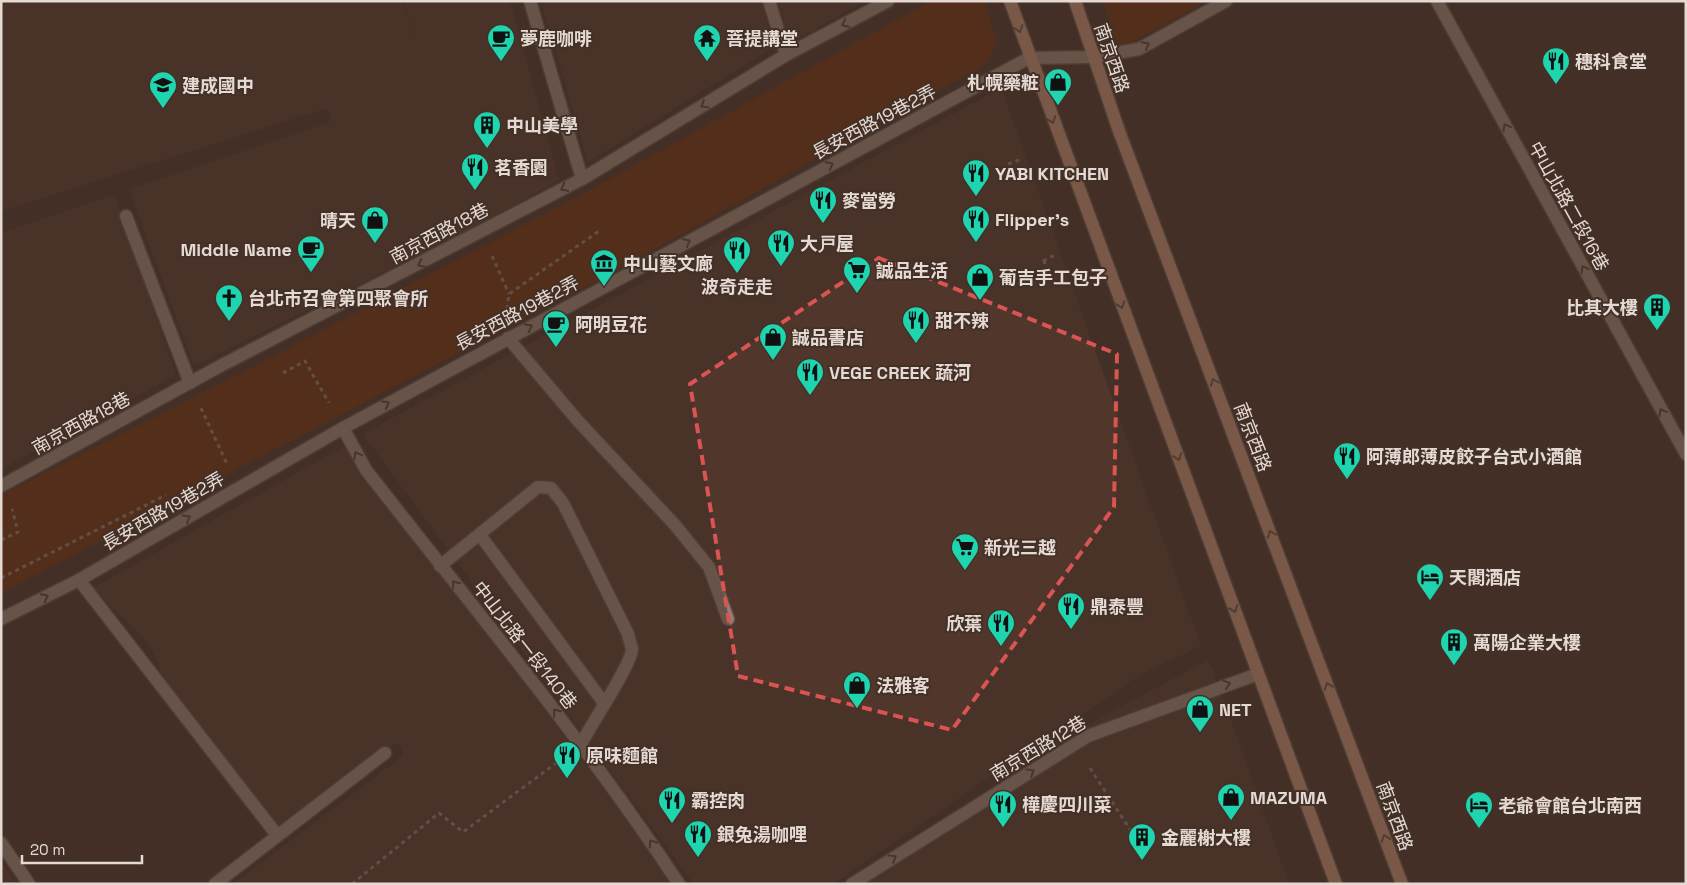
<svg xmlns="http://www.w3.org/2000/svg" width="1687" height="885" viewBox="0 0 1687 885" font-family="'Space Grotesk','Noto Sans TC',sans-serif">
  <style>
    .built { fill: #51372b }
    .green { fill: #672e0c }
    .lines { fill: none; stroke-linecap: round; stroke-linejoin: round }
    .minor-casing { stroke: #5e4e46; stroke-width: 15 }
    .major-casing { stroke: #5e4e46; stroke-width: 15 }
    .path { stroke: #86766e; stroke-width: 3; stroke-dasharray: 4 4; stroke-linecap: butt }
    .minor { stroke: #957e73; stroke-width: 12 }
    .major { stroke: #bd896f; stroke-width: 12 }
    .oneway { stroke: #4f3c32 }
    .oneway2 { stroke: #684b3d }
    .marked { fill: none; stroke: #da5453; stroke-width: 4; stroke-dasharray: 10 6; stroke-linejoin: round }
    .labels { text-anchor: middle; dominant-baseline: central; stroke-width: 4; stroke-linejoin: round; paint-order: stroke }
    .poi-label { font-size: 18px; font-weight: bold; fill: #e5d9d3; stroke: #433027; text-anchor: start }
    .street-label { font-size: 18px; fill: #e5d9d3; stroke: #433027 }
  </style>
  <rect width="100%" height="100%" fill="#433027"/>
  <g class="built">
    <path d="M1,1H402L419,51L403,1H510L559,180L457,236L194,366L129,189L329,123L331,116L328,108L1,211Z"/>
    <path d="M541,1H760L774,47L588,162Z"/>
    <path d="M778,1H864L791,43Z"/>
    <path d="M1001,88L1201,646L1141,674L833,884H694L363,434Z"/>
    <path d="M114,195L176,375L1,469V233Z"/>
    <path d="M350,443L580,758L674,884H233L403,756V747L396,743L384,750L349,778L275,827L162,674L149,643L93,588Z"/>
    <path d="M1207,661L1213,670L1289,884H866L1099,718Z"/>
    <path d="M1,862L16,884H1Z"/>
  </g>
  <g class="green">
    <path d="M931,1H984L997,41L987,63L619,269L1,593V495L193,398L581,195Z"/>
    <path d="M1103,1H1206L1119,49Z"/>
  </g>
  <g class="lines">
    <g class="minor-casing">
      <g id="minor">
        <path d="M530,1L582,179"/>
        <path d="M769,1L786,55"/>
        <path d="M1437,1L1686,454"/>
        <path d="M126,216L190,383"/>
        <path d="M508,338L578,421L675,525L709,567L728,619"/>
        <path d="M343,428L366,470C472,606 583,739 679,884"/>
        <path d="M1,486L222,365L582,179L786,55L888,1"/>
        <path d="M480,535L604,703"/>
        <path d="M440,566L538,487L551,488L563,503L628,634C629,639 631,645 632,649C632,664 590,726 581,744"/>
        <path d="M79,580L277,835"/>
        <path d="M1,619L79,580L343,428L1029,58L1094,57L1139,49L1226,1"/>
        <path d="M1,843L29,884"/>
        <path d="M215,884L385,753"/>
        <path d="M852,884L1088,736L1258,674"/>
      </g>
    </g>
    <g class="major-casing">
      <g id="major">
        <path d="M1010,1L1336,884"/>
        <path d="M1075,1L1119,131L1402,884"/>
      </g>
    </g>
    <g class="path">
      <path d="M1008,164L1019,160"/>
      <path d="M492,256L509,294"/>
      <path d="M1044,260L1045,266"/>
      <path d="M1043,261L1055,255"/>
      <path d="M507,309L509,294L599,231"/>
      <path d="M283,373L305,361L329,403"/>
      <path d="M201,408L227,464"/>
      <path d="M1,540L18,532L12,509"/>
      <path d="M1,578L166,495"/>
      <path d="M1090,768L1133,834"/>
      <path d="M352,884L439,813L463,832L559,761"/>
    </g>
    <use href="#minor" class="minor"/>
    <use href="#major" class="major"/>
  </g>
  <defs><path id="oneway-chevron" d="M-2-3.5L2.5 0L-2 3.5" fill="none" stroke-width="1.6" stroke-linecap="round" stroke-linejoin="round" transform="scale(1.25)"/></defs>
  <g class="oneway">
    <use href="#oneway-chevron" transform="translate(845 24) rotate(152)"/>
    <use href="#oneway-chevron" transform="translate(1146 45) rotate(-28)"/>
    <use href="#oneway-chevron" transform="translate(704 105) rotate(149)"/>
    <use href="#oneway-chevron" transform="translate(1506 127) rotate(-119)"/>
    <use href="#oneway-chevron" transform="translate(830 165) rotate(-28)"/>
    <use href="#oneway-chevron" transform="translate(564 188) rotate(153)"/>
    <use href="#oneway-chevron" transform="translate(687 242) rotate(-28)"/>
    <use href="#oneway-chevron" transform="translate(421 264) rotate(153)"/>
    <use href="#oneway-chevron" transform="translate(1584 269) rotate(-119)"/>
    <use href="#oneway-chevron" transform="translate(529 327) rotate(-28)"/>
    <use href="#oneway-chevron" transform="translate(386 404) rotate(-28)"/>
    <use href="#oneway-chevron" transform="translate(1662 412) rotate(-119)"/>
    <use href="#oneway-chevron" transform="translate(357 455) rotate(-118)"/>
    <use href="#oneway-chevron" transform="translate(187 518) rotate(-30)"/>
    <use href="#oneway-chevron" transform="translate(455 584) rotate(-128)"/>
    <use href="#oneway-chevron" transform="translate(45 597) rotate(-27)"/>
    <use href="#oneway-chevron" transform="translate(1227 684) rotate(-19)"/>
    <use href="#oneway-chevron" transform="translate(556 712) rotate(-128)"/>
    <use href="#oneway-chevron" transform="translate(1031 772) rotate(-32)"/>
    <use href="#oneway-chevron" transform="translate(652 843) rotate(-124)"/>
    <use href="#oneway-chevron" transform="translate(893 858) rotate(-32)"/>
  </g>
  <g class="oneway2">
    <use href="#oneway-chevron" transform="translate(1019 29) rotate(71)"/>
    <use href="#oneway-chevron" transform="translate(1052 120) rotate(70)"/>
    <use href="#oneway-chevron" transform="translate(1121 305) rotate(70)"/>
    <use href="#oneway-chevron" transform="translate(1214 382) rotate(-111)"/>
    <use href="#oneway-chevron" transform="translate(1178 457) rotate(70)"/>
    <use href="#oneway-chevron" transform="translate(1271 534) rotate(-111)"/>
    <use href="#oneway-chevron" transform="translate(1234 609) rotate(70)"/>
    <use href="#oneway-chevron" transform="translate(1328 686) rotate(-110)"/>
    <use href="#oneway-chevron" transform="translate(1385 838) rotate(-110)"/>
  </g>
  <path d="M0 0H1687V885H0ZM879,258L1117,354L1114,507L952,730L738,676L690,384Z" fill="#433027" fill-opacity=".55" fill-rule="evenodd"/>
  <path class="marked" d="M879,258L1117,354L1114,507L952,730L738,676L690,384Z"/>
  <defs>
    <g id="cafe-pin" transform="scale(1.4375)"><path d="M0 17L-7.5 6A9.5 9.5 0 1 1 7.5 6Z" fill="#1ed5b0" stroke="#433027"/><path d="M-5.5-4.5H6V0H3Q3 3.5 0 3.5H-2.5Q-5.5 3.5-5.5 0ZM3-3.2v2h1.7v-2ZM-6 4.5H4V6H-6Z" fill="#111"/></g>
    <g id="temple-pin" transform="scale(1.4375)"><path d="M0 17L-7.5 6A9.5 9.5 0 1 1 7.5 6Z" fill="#1ed5b0" stroke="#433027"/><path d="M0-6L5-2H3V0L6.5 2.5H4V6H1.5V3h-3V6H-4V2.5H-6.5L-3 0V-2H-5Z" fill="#111"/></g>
    <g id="restaurant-pin" transform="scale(1.4375)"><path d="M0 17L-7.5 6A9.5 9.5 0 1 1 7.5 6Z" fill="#1ed5b0" stroke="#433027"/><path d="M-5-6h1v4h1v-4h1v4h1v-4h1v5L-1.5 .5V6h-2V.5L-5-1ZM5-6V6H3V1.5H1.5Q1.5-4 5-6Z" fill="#111"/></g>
    <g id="shop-pin" transform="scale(1.4375)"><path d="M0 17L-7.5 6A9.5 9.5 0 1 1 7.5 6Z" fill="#1ed5b0" stroke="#433027"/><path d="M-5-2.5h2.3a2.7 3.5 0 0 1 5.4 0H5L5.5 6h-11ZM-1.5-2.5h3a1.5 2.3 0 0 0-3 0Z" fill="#111"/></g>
    <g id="school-pin" transform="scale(1.4375)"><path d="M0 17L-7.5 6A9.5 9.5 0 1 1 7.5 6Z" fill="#1ed5b0" stroke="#433027"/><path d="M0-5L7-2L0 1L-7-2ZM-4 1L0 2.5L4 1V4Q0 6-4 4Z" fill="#111"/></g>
    <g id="building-pin" transform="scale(1.4375)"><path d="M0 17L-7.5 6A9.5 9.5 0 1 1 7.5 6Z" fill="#1ed5b0" stroke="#433027"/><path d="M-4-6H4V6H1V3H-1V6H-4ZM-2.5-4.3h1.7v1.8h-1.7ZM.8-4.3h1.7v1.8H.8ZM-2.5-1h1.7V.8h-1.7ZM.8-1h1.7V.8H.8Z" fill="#111"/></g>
    <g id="museum-pin" transform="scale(1.4375)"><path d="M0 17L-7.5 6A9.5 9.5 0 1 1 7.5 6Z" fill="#1ed5b0" stroke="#433027"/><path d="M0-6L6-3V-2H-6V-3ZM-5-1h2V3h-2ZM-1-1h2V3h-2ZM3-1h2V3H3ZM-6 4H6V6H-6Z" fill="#111"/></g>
    <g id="supermarket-pin" transform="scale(1.4375)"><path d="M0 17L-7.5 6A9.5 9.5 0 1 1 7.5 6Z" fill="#1ed5b0" stroke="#433027"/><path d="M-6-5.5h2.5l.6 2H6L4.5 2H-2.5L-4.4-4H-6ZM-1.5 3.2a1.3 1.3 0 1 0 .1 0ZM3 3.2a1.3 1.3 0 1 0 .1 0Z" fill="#111"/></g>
    <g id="church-pin" transform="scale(1.4375)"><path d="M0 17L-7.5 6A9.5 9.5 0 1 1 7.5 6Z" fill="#1ed5b0" stroke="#433027"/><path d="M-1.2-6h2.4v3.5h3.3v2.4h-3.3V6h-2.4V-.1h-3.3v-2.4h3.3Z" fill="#111"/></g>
    <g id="hotel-pin" transform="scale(1.4375)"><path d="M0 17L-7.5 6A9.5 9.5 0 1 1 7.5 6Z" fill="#1ed5b0" stroke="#433027"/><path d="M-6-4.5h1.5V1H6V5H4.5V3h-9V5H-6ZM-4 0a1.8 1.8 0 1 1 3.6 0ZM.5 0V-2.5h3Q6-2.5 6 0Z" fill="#111"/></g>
  </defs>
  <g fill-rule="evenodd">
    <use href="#cafe-pin" x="501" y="38"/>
    <use href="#temple-pin" x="707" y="38"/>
    <use href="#restaurant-pin" x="1556" y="61"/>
    <use href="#shop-pin" x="1058" y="82"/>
    <use href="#school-pin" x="163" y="85"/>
    <use href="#building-pin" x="487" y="125"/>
    <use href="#restaurant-pin" x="475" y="167"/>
    <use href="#restaurant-pin" x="976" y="173"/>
    <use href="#restaurant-pin" x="823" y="200"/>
    <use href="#restaurant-pin" x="976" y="219"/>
    <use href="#shop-pin" x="375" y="220"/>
    <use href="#restaurant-pin" x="781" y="243"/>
    <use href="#cafe-pin" x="311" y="249"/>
    <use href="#restaurant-pin" x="737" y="250"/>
    <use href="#museum-pin" x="604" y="263"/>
    <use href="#supermarket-pin" x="857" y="270"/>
    <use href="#shop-pin" x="980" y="277"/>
    <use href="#church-pin" x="229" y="298"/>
    <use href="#building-pin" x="1657" y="307"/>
    <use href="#restaurant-pin" x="916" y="320"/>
    <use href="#cafe-pin" x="556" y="324"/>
    <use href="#shop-pin" x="773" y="337"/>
    <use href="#restaurant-pin" x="810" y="372"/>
    <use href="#restaurant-pin" x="1347" y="456"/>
    <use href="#supermarket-pin" x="965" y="547"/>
    <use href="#hotel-pin" x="1430" y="577"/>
    <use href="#restaurant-pin" x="1071" y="606"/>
    <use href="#restaurant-pin" x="1001" y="623"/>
    <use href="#building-pin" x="1454" y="642"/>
    <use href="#shop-pin" x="857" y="685"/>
    <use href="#shop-pin" x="1200" y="709"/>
    <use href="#restaurant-pin" x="567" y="755"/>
    <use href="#shop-pin" x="1231" y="797"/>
    <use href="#restaurant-pin" x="672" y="800"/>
    <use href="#restaurant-pin" x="1003" y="804"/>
    <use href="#hotel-pin" x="1479" y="805"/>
    <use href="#restaurant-pin" x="698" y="834"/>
    <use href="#building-pin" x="1142" y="837"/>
  </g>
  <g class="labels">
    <g class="poi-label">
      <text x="520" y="38">夢鹿咖啡</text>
      <text x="726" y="38">菩提講堂</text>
      <text x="1575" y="61">穗科食堂</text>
      <text x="1039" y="82" text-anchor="end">札幌藥粧</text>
      <text x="182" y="85">建成國中</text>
      <text x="506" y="125">中山美學</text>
      <text x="494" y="167">茗香園</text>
      <text x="995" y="173">YABI KITCHEN</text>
      <text x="842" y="200">麥當勞</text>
      <text x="995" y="219">Flipper’s</text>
      <text x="356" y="220" text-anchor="end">晴天</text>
      <text x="800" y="243">大戸屋</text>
      <text x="292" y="249" text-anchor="end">Middle Name</text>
      <text x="623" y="263">中山藝文廊</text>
      <text x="876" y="270">誠品生活</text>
      <text x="999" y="277">葡吉手工包子</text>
      <text x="737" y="286" text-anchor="middle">波奇走走</text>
      <text x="248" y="298">台北市召會第四聚會所</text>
      <text x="1638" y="307" text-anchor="end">比其大樓</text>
      <text x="935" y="320">甜不辣</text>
      <text x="575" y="324">阿明豆花</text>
      <text x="792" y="337">誠品書店</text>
      <text x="829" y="372">VEGE CREEK 蔬河</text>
      <text x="1366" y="456">阿薄郎薄皮餃子台式小酒館</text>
      <text x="984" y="547">新光三越</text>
      <text x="1449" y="577">天閣酒店</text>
      <text x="1090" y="606">鼎泰豐</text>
      <text x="982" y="623" text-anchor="end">欣葉</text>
      <text x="1473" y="642">萬陽企業大樓</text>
      <text x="876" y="685">法雅客</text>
      <text x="1219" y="709">NET</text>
      <text x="586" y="755">原味麵館</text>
      <text x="1250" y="797">MAZUMA</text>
      <text x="691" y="800">霸控肉</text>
      <text x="1022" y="804">樺慶四川菜</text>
      <text x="1498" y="805">老爺會館台北南西</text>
      <text x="717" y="834">銀兔湯咖哩</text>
      <text x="1161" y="837">金麗榭大樓</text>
    </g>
    <g class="street-label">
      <text transform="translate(1112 58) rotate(71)">南京西路</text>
      <text transform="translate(874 122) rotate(-28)">長安西路19巷2弄</text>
      <text transform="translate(1569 206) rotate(61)">中山北路二段16巷</text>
      <text transform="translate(439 233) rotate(-28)">南京西路18巷</text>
      <text transform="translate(517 313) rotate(-28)">長安西路19巷2弄</text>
      <text transform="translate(81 423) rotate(-29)">南京西路18巷</text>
      <text transform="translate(1253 437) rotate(69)">南京西路</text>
      <text transform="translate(163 511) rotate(-30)">長安西路19巷2弄</text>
      <text transform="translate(525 645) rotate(52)">中山北路一段140巷</text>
      <text transform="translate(1038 748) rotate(-31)">南京西路12巷</text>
      <text transform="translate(1395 816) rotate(70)">南京西路</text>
    </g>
  </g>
  <rect width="1687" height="885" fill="none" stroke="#e5d9d3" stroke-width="5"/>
  <path d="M22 855v8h120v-8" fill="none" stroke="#e5d9d3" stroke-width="2.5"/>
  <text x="30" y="855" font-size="15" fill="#e5d9d3" stroke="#433027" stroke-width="4" paint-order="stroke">20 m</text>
</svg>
